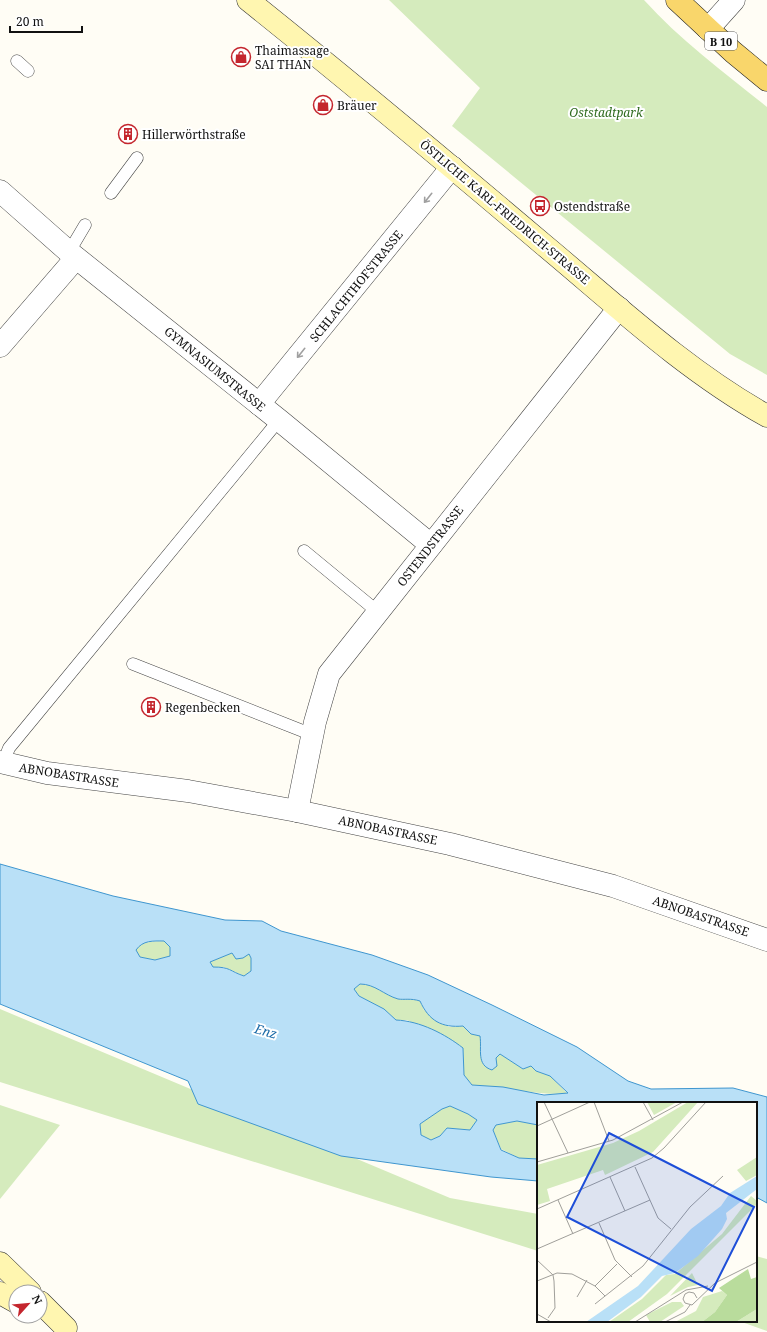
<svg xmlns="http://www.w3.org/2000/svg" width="767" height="1332" viewBox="0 0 767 1332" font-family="'Noto Serif',serif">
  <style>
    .green { fill: #d5ebbd }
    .water { fill: #b9e0f7; stroke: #3f96cf; fill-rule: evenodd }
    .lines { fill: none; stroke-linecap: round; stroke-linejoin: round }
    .service-casing { stroke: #444; stroke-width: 13 }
    .minor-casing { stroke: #444; stroke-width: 23 }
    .secondary-casing { stroke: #333; stroke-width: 23 }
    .primary-casing { stroke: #222; stroke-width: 23 }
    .service { stroke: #fff; stroke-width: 12 }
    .minor { stroke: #fff; stroke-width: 22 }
    .secondary { stroke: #fff6b0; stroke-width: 22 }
    .primary { stroke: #f9d66b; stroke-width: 22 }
    .oneway { stroke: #a0a0a0 }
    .labels { text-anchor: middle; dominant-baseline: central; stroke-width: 4; stroke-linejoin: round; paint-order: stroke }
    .shield { fill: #fff; stroke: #585858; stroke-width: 1 }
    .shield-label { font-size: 11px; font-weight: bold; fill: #111 }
    .poi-label { font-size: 12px; fill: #111; stroke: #fff; text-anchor: start }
    .park-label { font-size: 12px; font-style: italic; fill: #2f6b1f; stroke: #fff }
    .street-label { font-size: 12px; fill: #111; stroke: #fff }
    .water-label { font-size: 13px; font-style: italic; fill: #1768a6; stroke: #fff }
    .inset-road { fill: none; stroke: #a09f9a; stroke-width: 1 }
    .view { fill: #1d4ed8; fill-opacity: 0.15; stroke: #1d4ed8; stroke-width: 2 }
    .inset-edge { fill: none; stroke: #111; stroke-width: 2 }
  </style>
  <rect width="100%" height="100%" fill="#fffdf5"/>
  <g class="green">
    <path d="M389,0H644C680,40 725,73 767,107V375L730,354L452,126L480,88Z"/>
    <path d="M164,941L170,947L171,956L155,960L140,957L136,950C143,940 153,942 164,941Z"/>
    <path d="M232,953H249L251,958V971L244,976L224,967H213L210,962Z"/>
    <path d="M360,984C375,984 384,995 398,999C405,1000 411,998 420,1001L424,1010L449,1027L463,1026L471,1034L481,1036V1043L496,1058L500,1054L523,1069L531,1066L536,1071L550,1076L568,1094C536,1095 505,1087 472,1085L464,1075L463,1048L407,1020H396L384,1009L359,996L354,989Z"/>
    <path d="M0,1009L450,1198L538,1214V1251L0,1082Z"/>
    <path d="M0,1105L60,1125L0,1199Z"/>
    <path d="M450,1106L468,1114L477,1120L470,1130L447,1128L440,1136L431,1140L421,1135L420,1124L442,1109Z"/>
    <path d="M517,1121L538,1125V1159L519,1158L501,1149L493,1130L496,1125Z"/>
    <path d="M756,1256L767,1259V1331L739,1321H756Z"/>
  </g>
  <path class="water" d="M0,864L113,896L225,920L262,921L281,931L372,955L428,975L492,1005L577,1047L628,1081L651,1089L733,1088L767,1097V1203L756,1197V1103H538V1125L517,1121L496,1125L493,1130L501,1150L519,1158L538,1159V1181L491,1177L341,1156L198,1104L188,1081L0,1004ZM164,941L170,947V956L155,960L140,957L136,950C143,940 153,941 164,941ZM232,953L236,959L243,958L249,954L251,958V971L244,976C229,971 231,967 213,967L210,962ZM360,984C375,984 384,995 398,999C404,1000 411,998 420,1001C429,1021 442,1028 463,1026L471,1034L480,1036C482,1050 476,1065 492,1070L497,1066L496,1058L500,1054L523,1069L531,1066L536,1071L550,1076L568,1093L544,1095L503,1087L472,1085L464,1075L463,1048C445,1034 420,1021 396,1020L384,1009L359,996L354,989ZM450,1106L468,1114L477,1120L470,1130L447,1128L440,1136L431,1140L421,1135L420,1124L442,1109Z"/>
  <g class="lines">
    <g class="service-casing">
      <g id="service">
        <path d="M17,61L28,71"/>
        <path d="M111,193L137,158"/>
        <path d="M69,252L85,225"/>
        <path d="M304,551L378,612"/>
        <path d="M133,664L313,735"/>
        <path d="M3,763L9,748L279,420"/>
      </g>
    </g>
    <g class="minor-casing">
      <g id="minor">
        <path d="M708,29L734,0"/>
        <path d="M0,191L69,252L279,420L431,545"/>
        <path d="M0,346L76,258"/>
        <path d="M259,404L452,167"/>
        <path d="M0,762L47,773L188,791L297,811L450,844L613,886L767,940"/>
        <path d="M297,811L315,722L329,674L619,308"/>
      </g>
    </g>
    <g class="secondary-casing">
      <g id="secondary">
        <path d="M248,0C348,80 446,162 544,245C616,305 685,370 767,416"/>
        <path d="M0,1263L30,1292"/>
        <path d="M0,1293L16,1302"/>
        <path d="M40,1302L66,1328"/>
      </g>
    </g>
    <g class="primary-casing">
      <path id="primary" d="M677,0L733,52L767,80"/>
    </g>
    <use href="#service" class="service"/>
    <use href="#minor" class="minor"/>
    <use href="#secondary" class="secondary"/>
    <use href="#primary" class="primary"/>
  </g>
  <defs><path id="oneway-shaft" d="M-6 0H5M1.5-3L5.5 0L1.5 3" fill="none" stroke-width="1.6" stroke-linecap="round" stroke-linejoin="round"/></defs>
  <g class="oneway">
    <use href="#oneway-shaft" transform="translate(428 198) rotate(129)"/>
    <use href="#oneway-shaft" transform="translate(301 353) rotate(129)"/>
  </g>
  <defs>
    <g id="shop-ring" transform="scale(1)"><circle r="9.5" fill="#fff" stroke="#c4262e" stroke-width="1.5"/><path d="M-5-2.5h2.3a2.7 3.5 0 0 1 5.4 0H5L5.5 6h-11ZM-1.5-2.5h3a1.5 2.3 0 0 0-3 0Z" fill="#c4262e"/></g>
    <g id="building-ring" transform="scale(1)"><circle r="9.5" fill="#fff" stroke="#c4262e" stroke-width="1.5"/><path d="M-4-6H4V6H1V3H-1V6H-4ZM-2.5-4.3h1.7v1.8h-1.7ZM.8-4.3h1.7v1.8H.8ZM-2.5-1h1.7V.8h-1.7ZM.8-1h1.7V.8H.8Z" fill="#c4262e"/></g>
    <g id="bus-ring" transform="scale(1)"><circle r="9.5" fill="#fff" stroke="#c4262e" stroke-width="1.5"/><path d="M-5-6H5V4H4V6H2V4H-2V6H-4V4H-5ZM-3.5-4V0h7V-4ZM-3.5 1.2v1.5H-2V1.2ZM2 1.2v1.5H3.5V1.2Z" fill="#c4262e"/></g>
  </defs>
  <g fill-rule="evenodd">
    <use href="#shop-ring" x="241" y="57"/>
    <use href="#shop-ring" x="323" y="105"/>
    <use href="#building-ring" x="128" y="134"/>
    <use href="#bus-ring" x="540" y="206"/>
    <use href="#building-ring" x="151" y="707"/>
  </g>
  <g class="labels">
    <rect class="shield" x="705" y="32" width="32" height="18" rx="3"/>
    <g class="shield-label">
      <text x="721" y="41">B 10</text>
    </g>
    <g class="poi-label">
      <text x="255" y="50">Thaimassage<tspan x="255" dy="14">SAI THAN</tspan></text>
      <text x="337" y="105">Bräuer</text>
      <text x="142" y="134">Hillerwörthstraße</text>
      <text x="554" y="206">Ostendstraße</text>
      <text x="165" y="707">Regenbecken</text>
    </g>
    <g class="park-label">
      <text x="606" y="112">Oststadtpark</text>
    </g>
    <g class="street-label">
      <text transform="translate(505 212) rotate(40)">ÖSTLICHE KARL-FRIEDRICH-STRASSE</text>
      <text transform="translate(356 286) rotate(-51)">SCHLACHTHOFSTRASSE</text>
      <text transform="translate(215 369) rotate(39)">GYMNASIUMSTRASSE</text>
      <text transform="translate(430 546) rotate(-52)">OSTENDSTRASSE</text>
      <text transform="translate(69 775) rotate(9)">ABNOBASTRASSE</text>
      <text transform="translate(388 830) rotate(12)">ABNOBASTRASSE</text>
      <text transform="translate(701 916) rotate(19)">ABNOBASTRASSE</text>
    </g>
    <g class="water-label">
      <text transform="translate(266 1031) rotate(16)">Enz</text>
    </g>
  </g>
  <g transform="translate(537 1102)">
    <rect width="220" height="220" fill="#fffdf5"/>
    <path d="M110,0H140L117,13ZM151,0H161L116,50L68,73L66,68L10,87L13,99L0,103V63L76,41L102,29ZM220,55V73L209,79L200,68ZM214,94L220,99V102L130,192L91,220H72L105,197L129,173L138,172L185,132ZM155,171L161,183L151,185L133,194ZM185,189L190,193L178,210L165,220H138L159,209L166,195ZM135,200H144L147,204L123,220H113L109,213ZM220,207V220H199Z" fill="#d5ebbd"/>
    <path d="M211,167L214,177L220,175V207L199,220H165L178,210L190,193L182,186Z" fill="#b9dc9c"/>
    <path d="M220,74V87L189,111L190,117L185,127L161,154L138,171L125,174L104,195L70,220H49L101,184L154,127L184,104L193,91Z" fill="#b9e0f7"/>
    <path class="inset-road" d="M7,0L31,51M57,0L72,39M106,0L116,18M0,24L53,0M0,60L76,38L146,0M98,65L121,116L134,127M73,75L88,109M21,98L36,132M0,107L115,56L127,46L169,0M62,121L78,158L95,175M0,147L113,98M0,158L16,173L17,179L18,206L11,216M0,179L20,171L35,172L58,184L68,194M58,184L80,162M40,195L50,178M146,197L148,201L155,203L178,181L220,160M146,197L148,192L152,190L157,191L160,196M58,202L106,164L153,105L186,74M0,212L14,220M98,220L149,188L171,184M128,220L148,210L153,203"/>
    <path class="view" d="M72,31L217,105L175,189L30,115Z"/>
    <rect width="220" height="220" class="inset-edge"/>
  </g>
  <g transform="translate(28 1304) rotate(63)"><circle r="19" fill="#ffffff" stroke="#a0a0a0"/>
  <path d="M0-3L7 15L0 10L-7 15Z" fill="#c4262e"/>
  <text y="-6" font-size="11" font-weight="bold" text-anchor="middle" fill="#111111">N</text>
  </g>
  <path d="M10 26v6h72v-6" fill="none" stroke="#111111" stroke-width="2"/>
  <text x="16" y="26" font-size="12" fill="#111111" stroke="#ffffff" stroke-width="3" paint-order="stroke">20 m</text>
</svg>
